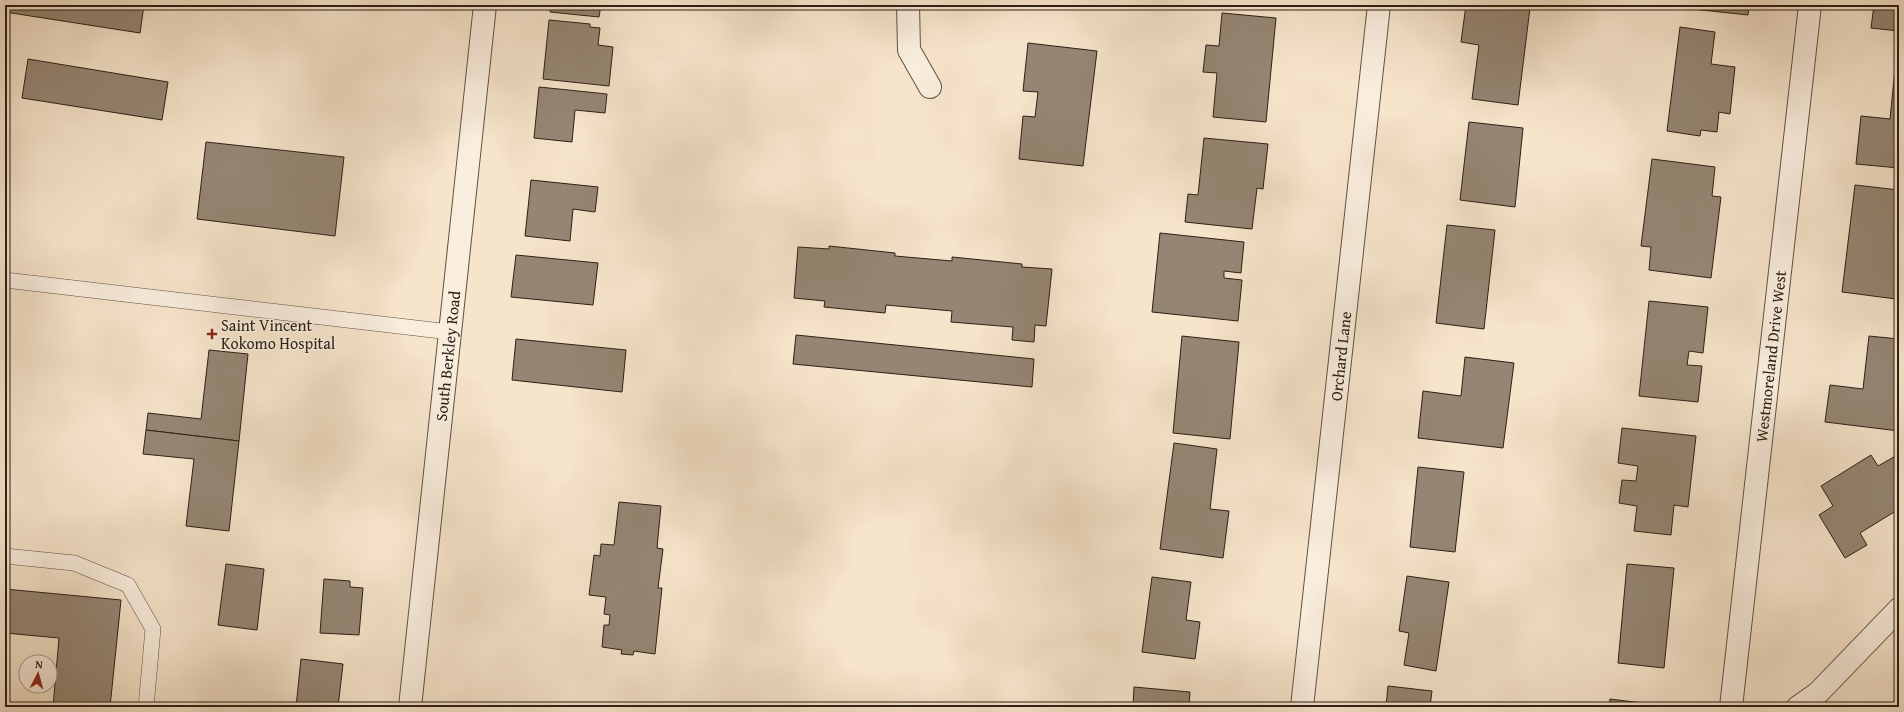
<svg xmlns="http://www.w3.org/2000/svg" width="1904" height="712" viewBox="0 0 1904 712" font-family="'Gentium Book Plus',serif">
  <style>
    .building { fill: #958674; stroke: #2b2015 }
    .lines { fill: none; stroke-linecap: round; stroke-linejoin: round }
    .service-casing { stroke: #5e5142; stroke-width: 16 }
    .minor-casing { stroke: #5e5142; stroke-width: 24 }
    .tertiary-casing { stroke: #5e5142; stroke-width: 24 }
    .service { stroke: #f9eddd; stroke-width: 15 }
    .minor { stroke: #f9eddd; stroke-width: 22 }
    .tertiary { stroke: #f9eddd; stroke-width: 22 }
    .poi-dot { fill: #8f2418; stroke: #f9eddd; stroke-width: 1.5 }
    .labels { text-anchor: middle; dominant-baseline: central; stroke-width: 3; stroke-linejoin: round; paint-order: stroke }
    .poi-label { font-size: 16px; fill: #2b2015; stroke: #f9eddd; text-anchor: start }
    .street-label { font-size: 16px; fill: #2b2015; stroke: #f9eddd }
  </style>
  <rect width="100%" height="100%" fill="#f6e4cb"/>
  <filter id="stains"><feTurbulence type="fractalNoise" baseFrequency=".005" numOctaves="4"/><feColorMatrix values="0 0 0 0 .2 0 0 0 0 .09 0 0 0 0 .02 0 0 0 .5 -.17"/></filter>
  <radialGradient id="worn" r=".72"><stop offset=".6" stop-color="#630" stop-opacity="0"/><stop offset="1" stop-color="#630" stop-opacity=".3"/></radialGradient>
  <g class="building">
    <path d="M5,5H144L140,33L5,12Z"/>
    <path d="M551,5H601L599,17L550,12Z"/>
    <path d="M1466,5H1509L1530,8L1518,105L1472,99L1479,45L1461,42Z"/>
    <path d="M1693,5H1749L1748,15L1692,9Z"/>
    <path d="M1874,5H1899V31L1871,28Z"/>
    <path d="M1222,13L1276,18L1266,122L1213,117L1217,73L1203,72L1206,45L1219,46Z"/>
    <path d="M549,20L590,24V27L600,28L598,45L613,47L609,86L543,79Z"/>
    <path d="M1680,27L1715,32L1711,64L1735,67L1730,114L1719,112L1717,132L1701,130L1700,136L1667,131Z"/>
    <path d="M1028,43L1097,51L1083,166L1019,159L1023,116L1035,117L1038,92L1023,91Z"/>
    <path d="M28,59L168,82L162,120L22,98Z"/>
    <path d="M1896,59H1899V168L1856,164L1861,116L1890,119Z"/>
    <path d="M539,87L607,94L605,113L575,110L572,142L534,138Z"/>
    <path d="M1469,122L1523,128L1515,207L1460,200Z"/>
    <path d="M1204,138L1268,144L1263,189L1257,188L1252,229L1185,222L1188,194L1198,195Z"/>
    <path d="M206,142L344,157L335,236L197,219Z"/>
    <path d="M1652,159L1715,167L1712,196L1721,197L1711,278L1649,270L1651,247L1641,246Z"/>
    <path d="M531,180L598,187L595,212L573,209L570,241L525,236Z"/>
    <path d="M1855,185L1899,190V273L1896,299L1842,292Z"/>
    <path d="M1447,225L1495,230L1484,329L1436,323Z"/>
    <path d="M1160,233L1244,242L1241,273L1224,271V278L1242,280L1238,321L1152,312Z"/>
    <path d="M829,246L895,253V256L952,261V257L1022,264V267L1052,269L1046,326L1035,325L1034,342L1012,340L1013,327L951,322L952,311L886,305L885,313L824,307L825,301L794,298L798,247L829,249Z"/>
    <path d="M516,255L598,263L593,305L511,297Z"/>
    <path d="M1649,301L1708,307L1703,353L1689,351L1687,365L1702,366L1698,402L1639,396Z"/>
    <path d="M796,335L1034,359L1032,387L793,364Z"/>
    <path d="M1182,336L1239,342L1230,439L1173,433Z"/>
    <path d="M1869,336L1899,339V431L1825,422L1830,385L1863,389Z"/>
    <path d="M516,339L626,350L622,392L512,380Z"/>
    <path d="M209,350L248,354L239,441L146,430L148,413L201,419Z"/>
    <path d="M1465,357L1514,363L1503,448L1418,438L1423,391L1461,396Z"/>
    <path d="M1622,428L1696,436L1688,507L1674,505L1671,535L1634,531L1637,506L1619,503L1622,480L1636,481L1638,466L1618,463Z"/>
    <path d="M146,430L239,441L229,531L186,526L194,459L143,454Z"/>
    <path d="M1174,443L1217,449L1210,509L1229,511L1223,558L1160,549Z"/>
    <path d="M1899,454V509L1860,533L1867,545L1845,558L1819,515L1833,506L1821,486L1871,455L1878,466Z"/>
    <path d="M1418,467L1464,472L1455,552L1410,547Z"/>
    <path d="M619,502L661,506L657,548L663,549L658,588H662L655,654L634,651L633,655L621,654L622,650L602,647L604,625H609L610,615L604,614L606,597L589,595L594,555L600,556L601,544L614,545Z"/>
    <path d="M226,564L264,569L257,630L218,625Z"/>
    <path d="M1627,564L1674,568L1664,668L1618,663Z"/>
    <path d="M1407,576L1449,582L1436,671L1404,665L1409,633L1399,631Z"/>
    <path d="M1152,577L1191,582L1186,620L1200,622L1195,659L1142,652Z"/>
    <path d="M324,579L350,581V587L363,588L359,635L320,633Z"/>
    <path d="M5,589L121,600L110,707H53L59,638L5,633Z"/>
    <path d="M301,659L343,664L338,707H296Z"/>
    <path d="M1388,686L1432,691L1430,707H1386Z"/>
    <path d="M1134,687L1190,692L1189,707H1133Z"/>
    <path d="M1610,699L1666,706V707H1609Z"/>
  </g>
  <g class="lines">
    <g class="service-casing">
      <g id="service">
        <path d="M5,280L450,332"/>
        <path d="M5,556L74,563L128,585L153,629L146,707"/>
      </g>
    </g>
    <g class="minor-casing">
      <g id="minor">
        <path d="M908,5L909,50L930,87"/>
        <path id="s1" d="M1302,707L1379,5"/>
        <path id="s2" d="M1731,707L1810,5"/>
        <path d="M1798,707L1818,693L1899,609"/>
      </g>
    </g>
    <g class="tertiary-casing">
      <g id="tertiary">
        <path id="s3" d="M410,707L485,5"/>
      </g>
    </g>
    <use href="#service" class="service"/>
    <use href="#minor" class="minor"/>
    <use href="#tertiary" class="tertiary"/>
  </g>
  <path class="poi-dot" d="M210 328h4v4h4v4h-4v4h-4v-4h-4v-4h4z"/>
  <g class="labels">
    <g class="poi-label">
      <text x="221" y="325">Saint Vincent<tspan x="221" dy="18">Kokomo Hospital</tspan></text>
    </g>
    <g class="street-label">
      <text stroke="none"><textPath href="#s3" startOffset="353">South Berkley Road</textPath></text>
      <text stroke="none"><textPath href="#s1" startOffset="353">Orchard Lane</textPath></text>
      <text stroke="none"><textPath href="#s2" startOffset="353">Westmoreland Drive West</textPath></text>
    </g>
  </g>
  <rect width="1904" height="712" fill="none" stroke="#f6e4cb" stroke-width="20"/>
  <rect x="6" y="6" width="1892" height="700" fill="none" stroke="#2b2015" stroke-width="2"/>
  <rect x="10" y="10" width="1884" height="692" fill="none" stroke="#2b2015"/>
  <g transform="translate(38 674) rotate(6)"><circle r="19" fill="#f9eddd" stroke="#a79b8d"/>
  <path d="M0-3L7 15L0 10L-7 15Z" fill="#8f2418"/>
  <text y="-6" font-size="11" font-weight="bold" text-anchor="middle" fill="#2b2015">N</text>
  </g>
  <rect width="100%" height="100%" filter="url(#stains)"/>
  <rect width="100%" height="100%" fill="url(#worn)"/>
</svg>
